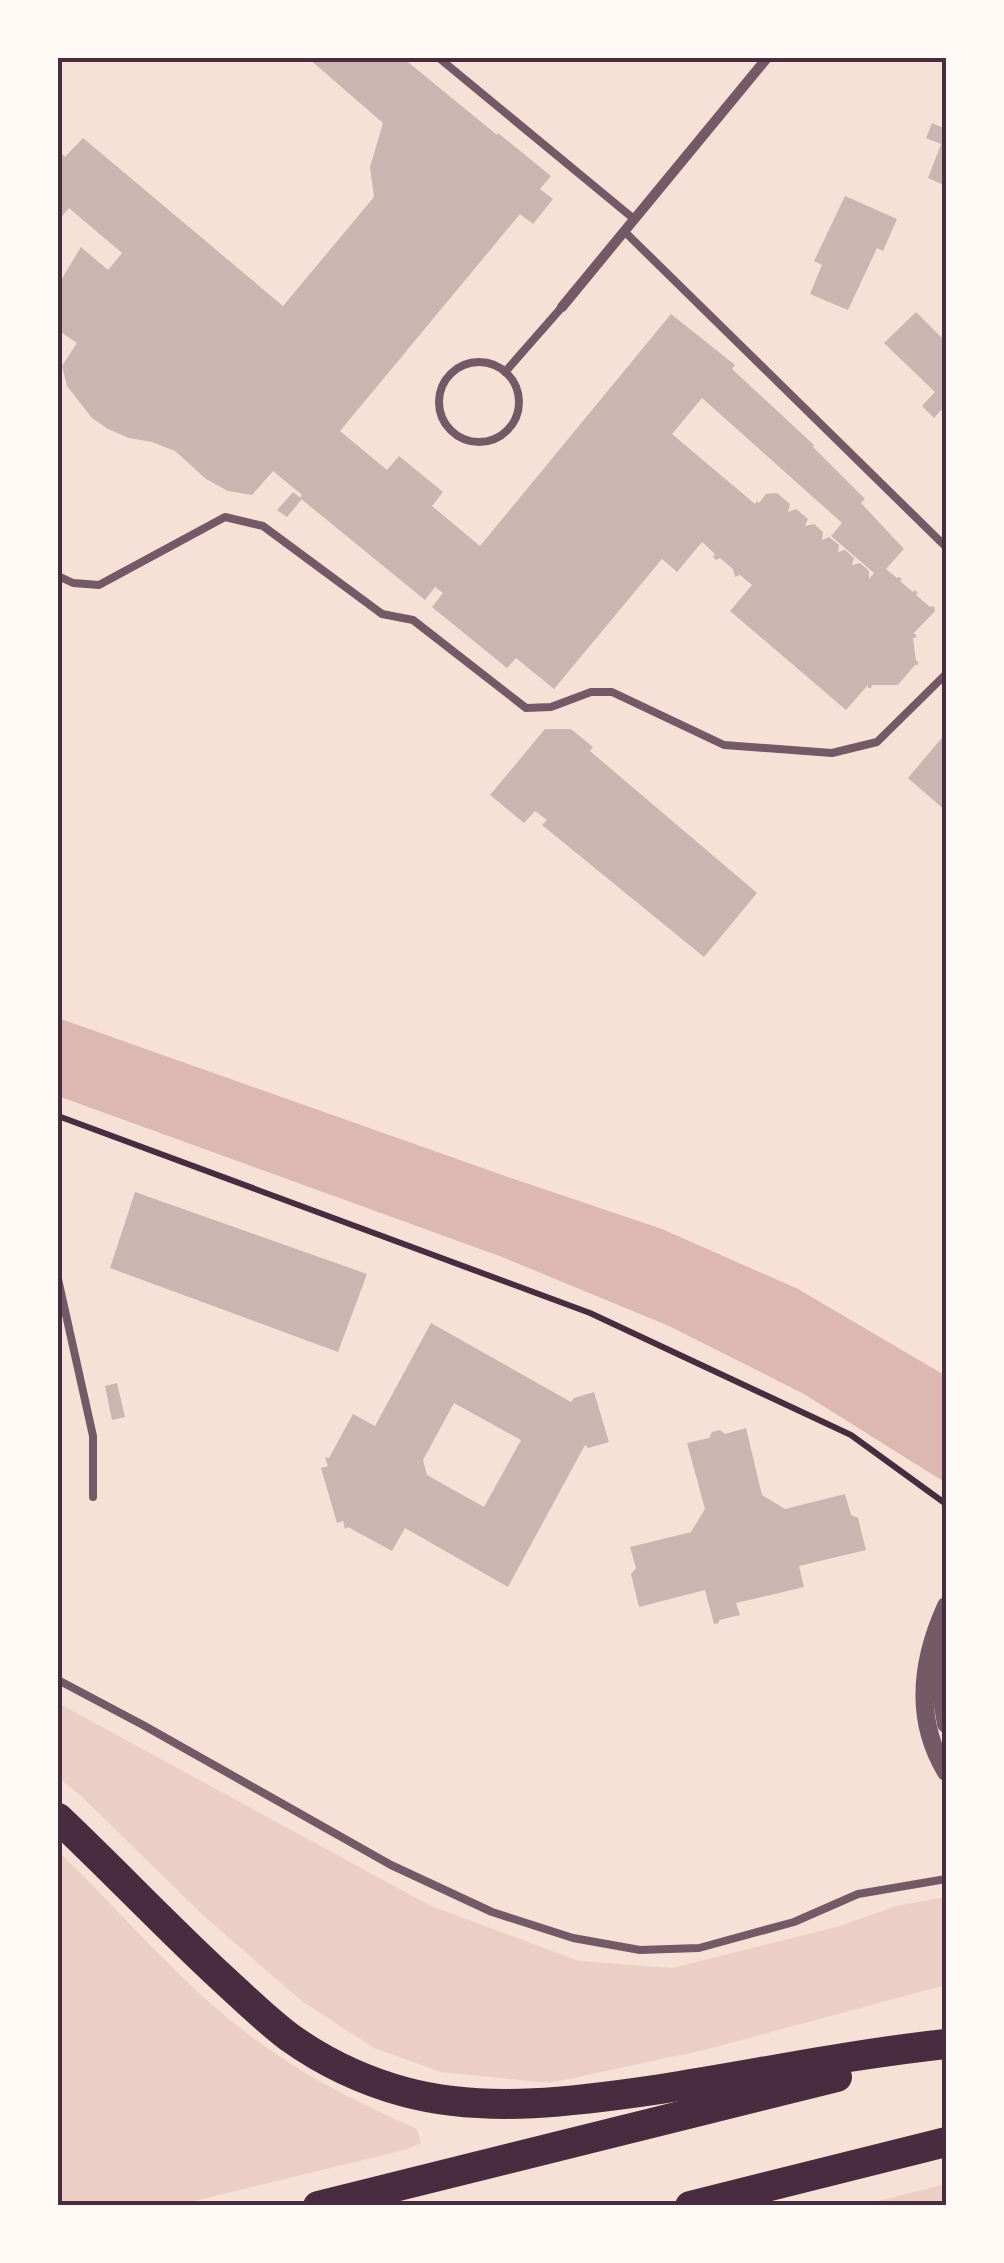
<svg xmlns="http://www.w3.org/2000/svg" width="1004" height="2263" viewBox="0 0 1004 2263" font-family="'Work Sans',sans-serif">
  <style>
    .green { fill: #ebcfc5 }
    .water { fill: #dcb8b0 }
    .building { fill: #ccb4b1; fill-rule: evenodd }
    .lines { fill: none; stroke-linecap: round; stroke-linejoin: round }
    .path { stroke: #4a2c40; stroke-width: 6 }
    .service { stroke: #755966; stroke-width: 8 }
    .minor { stroke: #755966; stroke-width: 10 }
    .tertiary { stroke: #755966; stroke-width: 18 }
    .motorway { stroke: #4a2c40; stroke-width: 30 }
    .neatline { fill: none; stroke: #4a2c40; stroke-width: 4 }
  </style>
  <rect width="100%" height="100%" fill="#f7e1d7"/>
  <g class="green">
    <path d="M58,1703L431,1906L579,1961L672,1968L840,1926L896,1906L946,1897V1985L704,2050L550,2083L441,2072L374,2048L303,2002L207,1919L82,1797L58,1777Z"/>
    <path d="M58,1851C125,1915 186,1991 263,2045C311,2080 364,2105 417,2129L421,2143L405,2150L177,2205H58Z"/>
    <path d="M946,2184V2205H862Z"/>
  </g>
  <path class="water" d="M58,1018L508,1177L662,1229L798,1289L946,1376V1483L804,1394L669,1326L502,1257L58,1096Z"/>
  <g class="building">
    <path d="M308,58H403L497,135L498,133L551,176L540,189L553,199L533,224L520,214L340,431L387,470L399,456L443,492L432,506L480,546L671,314L735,365L732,369L814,445L813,447L865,499L861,503L904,549L886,569L897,578L899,577L902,579L900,581L913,592L915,590L918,593L916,595L930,607L934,606L935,611L913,634H916V638H913L916,661H918V665H915L898,685H872L871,688H868V685L846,710L730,611L752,585L740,575L735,577L733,569L720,558L716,560L713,557L715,554L702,542L677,572L662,559L554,689L516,658L507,668L432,607L443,593L435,587L425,600L300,498L302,495L273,471L252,495L228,491L206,479L175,451L152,442L129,438L108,429L92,418L67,386L62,366L77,343L58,330L59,300L58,285L81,247L108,270L122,253L69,208L58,221V150L65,157L83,138L283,306L374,197L370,167L383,123ZM702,398L842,523L831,536L874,573L869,579V571L860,563L852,565L854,558L845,550L838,552L839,545L829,537L822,540L823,532L814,524L805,526L808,519L796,509L788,512L790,504L777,493L766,494L759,503L757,501L755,504L672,434Z"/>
    <path d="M932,123L946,129V186L928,178L941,144L926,138Z"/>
    <path d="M845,196L897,219L883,251L877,248L848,310L810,294L822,265L814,261Z"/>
    <path d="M916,312L946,342V405L934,418L922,406L935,392L884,343Z"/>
    <path d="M293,492L302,499L287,517L277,510Z"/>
    <path d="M545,729H571L593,747L590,751L757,893L704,957L542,825L547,820L535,811L524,823L490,795Z"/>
    <path d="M946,733V811L908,778Z"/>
    <path d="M135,1192L367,1274L338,1352L110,1268Z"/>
    <path d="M431,1323L571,1402L574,1398L594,1392L609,1442L588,1448L585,1445L508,1587L405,1528L392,1551L348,1527L345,1529L343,1521L337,1523L321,1468L328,1466L325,1457L329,1458L353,1414L375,1426ZM454,1403L521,1440L484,1507L427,1475L423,1460Z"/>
    <path d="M117,1383L125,1417L112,1420L105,1386Z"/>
    <path d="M746,1428L762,1495L785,1509L845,1494L851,1515L858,1518L866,1550L799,1566L804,1587L736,1603L740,1615L719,1620V1623L714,1624L705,1590L639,1607L631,1574L636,1568L630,1547L691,1532L705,1509L687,1443L709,1438L712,1432L720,1430L725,1434Z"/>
  </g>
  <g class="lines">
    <path class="path" d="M58,1116L590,1313L851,1435L946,1504"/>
    <g class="service">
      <path d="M439,58L634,219"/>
      <path d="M624,231L946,547"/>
      <circle cx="479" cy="402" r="40"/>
      <path d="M505,372L562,307"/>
      <path d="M58,576L73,583L99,585L225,517L263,526L382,614L413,620L526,708L551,707L591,692H612L724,745L832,753L877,742L946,674"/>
      <path d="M58,1279L93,1436V1497"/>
      <path d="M58,1680L143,1725L391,1865L492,1912L573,1938L640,1950L699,1948L794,1922L858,1894L946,1879"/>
    </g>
    <path class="minor" d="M562,307L767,58"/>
    <g class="tertiary">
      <path d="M946,1606C921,1661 914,1719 946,1772"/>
      <path d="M938,1650L940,1688L946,1724"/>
    </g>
    <g class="motorway">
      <path d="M58,1818C113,1870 165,1925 221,1977C243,1997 265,2019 289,2037C324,2062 364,2081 405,2092C486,2114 580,2101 661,2089C757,2074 851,2054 946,2044"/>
      <path d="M318,2206L837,2077"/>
      <path d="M690,2206L946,2142"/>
    </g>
  </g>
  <rect width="1004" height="2263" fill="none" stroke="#fffaf5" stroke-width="120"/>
  <rect x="60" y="60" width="884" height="2143" class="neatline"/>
</svg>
